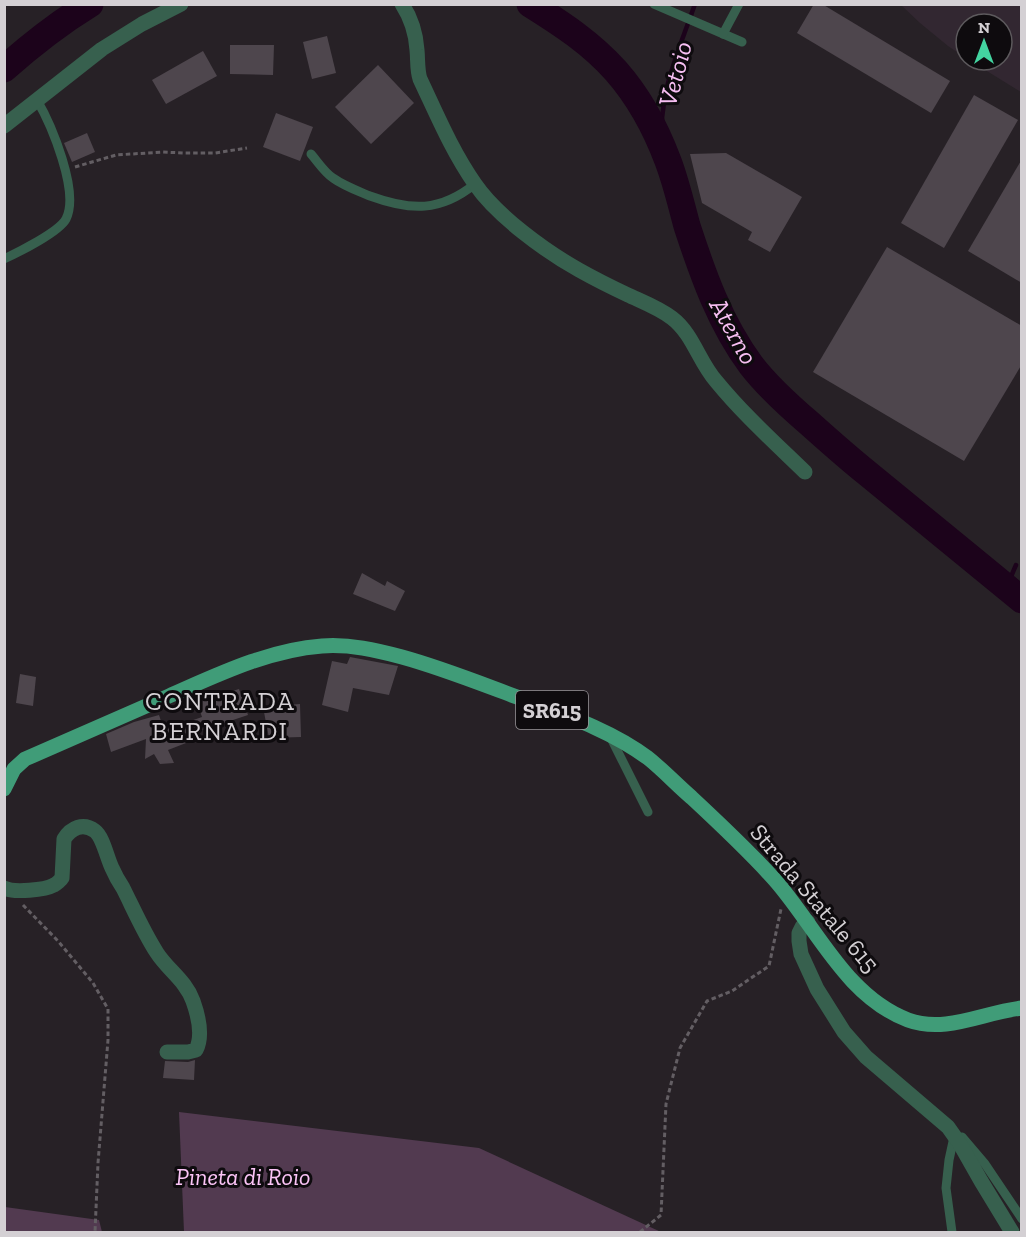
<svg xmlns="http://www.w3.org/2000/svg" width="1026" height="1237" viewBox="0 0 1026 1237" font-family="'Zilla Slab',serif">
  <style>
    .built { fill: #322731 }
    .green { fill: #523a50 }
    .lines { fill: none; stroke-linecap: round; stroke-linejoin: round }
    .stream { stroke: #1c031b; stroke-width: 4.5 }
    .river { stroke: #1c031b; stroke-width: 27 }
    .building { fill: #4e464d }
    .path { stroke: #635e63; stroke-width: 3; stroke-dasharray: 4.5 3; stroke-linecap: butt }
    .lane { stroke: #37604e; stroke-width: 9 }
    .street { stroke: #37604e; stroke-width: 15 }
    .primary { stroke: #409c78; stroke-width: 15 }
    .labels { text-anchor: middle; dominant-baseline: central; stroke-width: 6; stroke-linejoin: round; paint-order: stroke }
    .shield { fill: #0e0b0e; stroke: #999599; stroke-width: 1.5 }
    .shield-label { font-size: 22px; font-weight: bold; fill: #d4d0d4 }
    .street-label { font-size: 24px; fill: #d4d0d4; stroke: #0e0b0e }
    .park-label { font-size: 24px; font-style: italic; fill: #fcc4f7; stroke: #0e0b0e }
    .water-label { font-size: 26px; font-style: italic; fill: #f7bff2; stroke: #0e0b0e }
    .neighbourhood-label { font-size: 26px; letter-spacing: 1.5px; fill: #d4d0d4; stroke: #0e0b0e }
  </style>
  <rect width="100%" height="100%" fill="#272126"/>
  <path class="built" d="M901,5H1021V92L969,60H1002V24H966V58L948,46L920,23Z"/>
  <g class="green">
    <path d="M179,1112L479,1148L661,1232H184Z"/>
    <path d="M5,1207L99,1220L102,1232H5Z"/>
  </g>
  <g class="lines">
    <g class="stream">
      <path d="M662,146C658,93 678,53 695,4"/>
      <path d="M1011,592L1010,579L1016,565"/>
    </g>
    <g class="river">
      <path d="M530,4C562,24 591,43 616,71C638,96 656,129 668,161C676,182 681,204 687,226C703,275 720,323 751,365C768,387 788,405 809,423C828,440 847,457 867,473C919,515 970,558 1022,600"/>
      <path d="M4,69C31,45 59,23 90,4"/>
    </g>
  </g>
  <g class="building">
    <path d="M814,4H822L950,81L931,113L797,33Z"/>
    <path d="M327,36L336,73L312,79L303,42Z"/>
    <path d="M230,45H274L273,75L230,74Z"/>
    <path d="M203,51L217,76L166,104L152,80Z"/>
    <path d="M378,65L414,103L371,144L335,107Z"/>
    <path d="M974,95L1018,120L944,248L901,223Z"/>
    <path d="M276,113L313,127L300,161L263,147Z"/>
    <path d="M87,133L95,152L72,162L64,143Z"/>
    <path d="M726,153L802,197L770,252L748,240L752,232L702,203L690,154Z"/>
    <path d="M1022,159V283L968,251Z"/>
    <path d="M887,247L1022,326V364L964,461L813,372Z"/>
    <path d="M362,573L385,586L387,581L405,591L395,611L353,594Z"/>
    <path d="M350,657L398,666L389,695L353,688L348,712L322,705L332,661L347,664Z"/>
    <path d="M20,674L36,677L33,706L16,703Z"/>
    <path d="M239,689L248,715L197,732L199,738L168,750L174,763L160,764L154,754L145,759L146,739L111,752L106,734L134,722L159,715L164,730L202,717L197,702Z"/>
    <path d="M300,704L301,737L269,738L263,707Z"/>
    <path d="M195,1060L194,1080L163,1078L165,1061L188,1062Z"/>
  </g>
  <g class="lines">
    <g class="path">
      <path d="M75,167L116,155L163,152L183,153H215L247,148"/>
      <path d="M23,905L58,941L93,983L108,1009V1040L98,1163L95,1232"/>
      <path d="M640,1232L661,1215L666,1104L680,1048L707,1001L732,991L769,966L781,909"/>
    </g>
    <g class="lane">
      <path d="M654,4L742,42"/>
      <path d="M723,34L739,4"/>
      <path d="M311,154C318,162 324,172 333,178C344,186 358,191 370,196C411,211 440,212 475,184"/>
      <path d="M4,259C19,252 59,232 66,219C80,192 51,124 37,100"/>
      <path d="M610,736L648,812"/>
      <path d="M962,1137L985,1164L1022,1219"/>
      <path d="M952,1232L946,1188L949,1160L954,1137"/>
    </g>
    <g class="street">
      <path d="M402,4C411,18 416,34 417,50C418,60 417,70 420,79C437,115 452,151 475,184C497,216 545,251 579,270C595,279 611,287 628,295C643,302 659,308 672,318C693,334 699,362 716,381C743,414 774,442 805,472"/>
      <path d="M4,126L102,49L142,24L181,4"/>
      <path d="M4,888C14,893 45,890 54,885C56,884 61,880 62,878L64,839C71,828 83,822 95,831C103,837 107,858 112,868C115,875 119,882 123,888C134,910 144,933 157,953C168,970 186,981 193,1001C198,1015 203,1036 196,1050L188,1052H167"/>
      <path d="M808,922L802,927L799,933V941L801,954L817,989L844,1032L866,1057L948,1127L960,1144L981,1181L1012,1232"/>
    </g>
    <path class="primary" d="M4,789L14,769L25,759C73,738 121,717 169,696C217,675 268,650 322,646C350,644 376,650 402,657C442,668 479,683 517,697C562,714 609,729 648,758C663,770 677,785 691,797C720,824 748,850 774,879C816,926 845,996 908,1020C946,1034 984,1012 1022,1008"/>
  </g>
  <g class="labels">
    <rect class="shield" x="516" y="691" width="72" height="38" rx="4.5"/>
    <g class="shield-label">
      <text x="552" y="710">SR615</text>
    </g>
    <g class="street-label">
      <text transform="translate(815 898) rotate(50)">Strada Statale 615</text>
    </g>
    <g class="park-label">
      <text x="243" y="1176">Pineta di Roio</text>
    </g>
    <g class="water-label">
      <text transform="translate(675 74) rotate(-75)">Vetoio</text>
      <text transform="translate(734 331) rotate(61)">Aterno</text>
    </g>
    <g class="neighbourhood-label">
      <text x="220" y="701">CONTRADA<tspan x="220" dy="30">BERNARDI</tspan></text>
    </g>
  </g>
  <rect width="1026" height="1237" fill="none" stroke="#d4d0d4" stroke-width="12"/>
  <g transform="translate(984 42)"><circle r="28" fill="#0e0b0e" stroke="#5d5a5d" stroke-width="1.5"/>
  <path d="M0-4.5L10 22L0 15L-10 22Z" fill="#43d4a0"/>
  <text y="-9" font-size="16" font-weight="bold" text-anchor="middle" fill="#d4d0d4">N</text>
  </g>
</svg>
